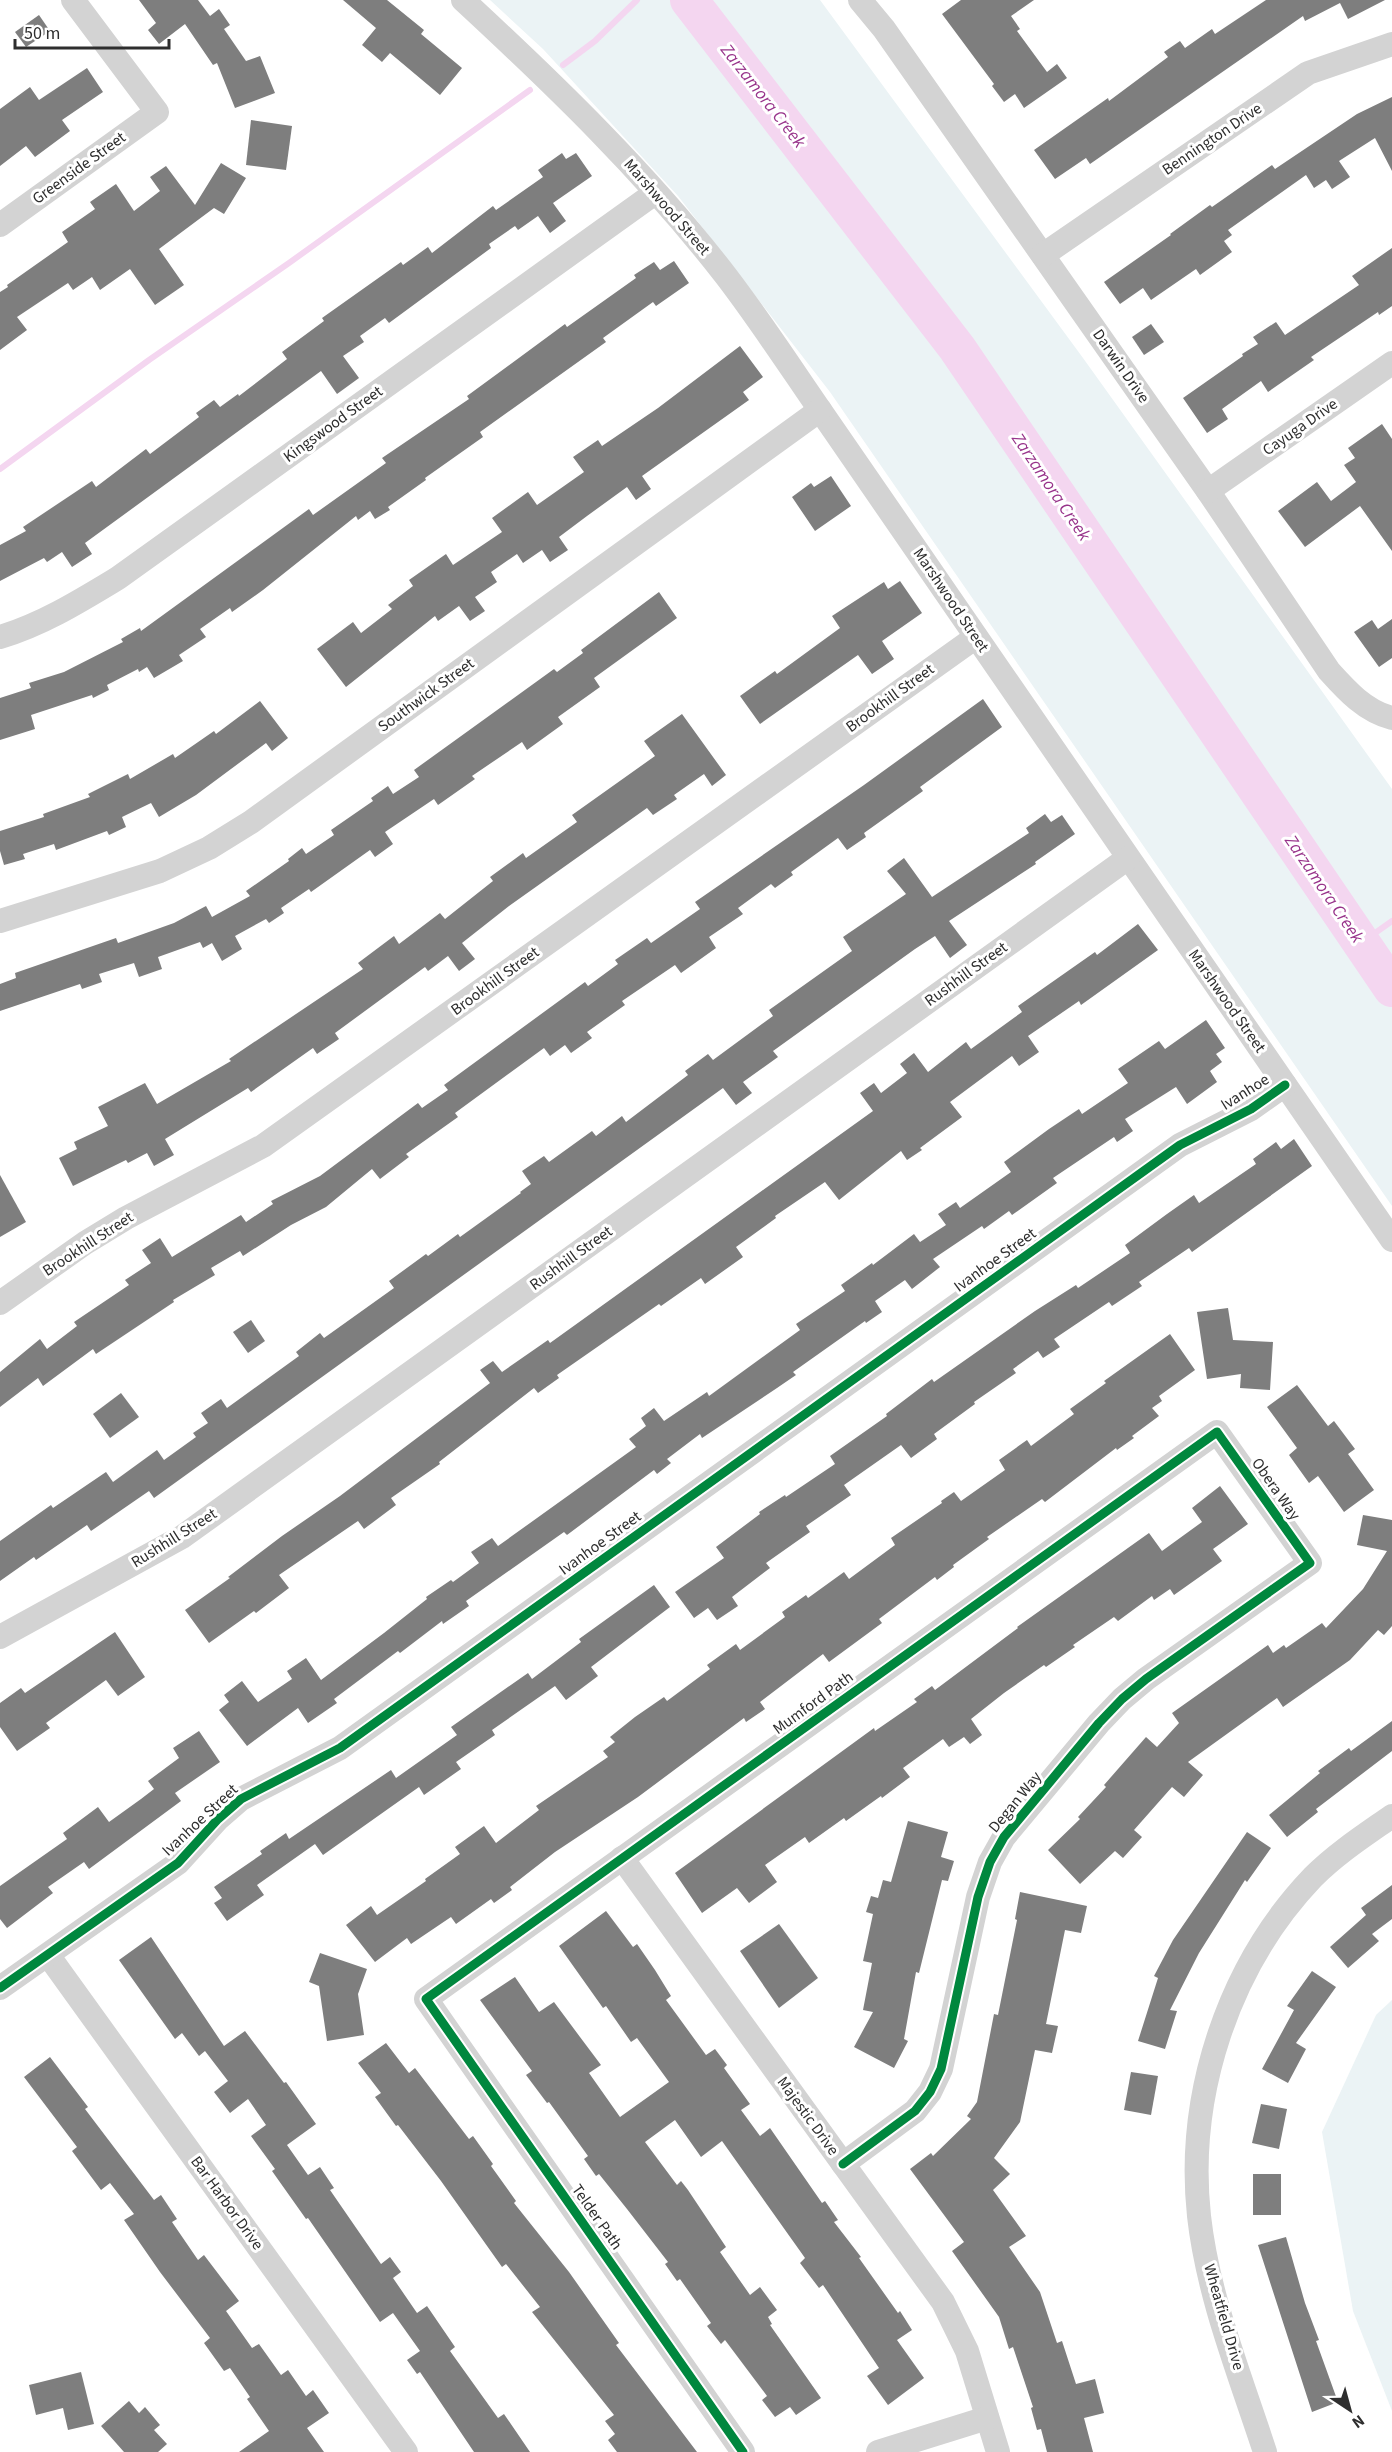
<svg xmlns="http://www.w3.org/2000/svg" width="1392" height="2452" viewBox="0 0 1392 2452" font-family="'Source Sans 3',sans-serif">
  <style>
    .green { fill: #ebf3f5 }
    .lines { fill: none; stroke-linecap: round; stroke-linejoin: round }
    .stream { stroke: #f4d6f0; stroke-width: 6 }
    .river { stroke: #f4d6f0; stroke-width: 38 }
    .building { fill: #7e7e7e }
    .minor { stroke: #d3d3d3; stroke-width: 24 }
    .cycleway-casing { stroke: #fff; stroke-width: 13 }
    .cycleway { stroke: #00873e; stroke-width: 9 }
    .labels { text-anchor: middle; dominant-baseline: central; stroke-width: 6; stroke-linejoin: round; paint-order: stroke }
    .street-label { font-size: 16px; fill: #2e2e2e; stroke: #fff }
    .water-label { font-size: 18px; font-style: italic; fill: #98348b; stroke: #fff }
  </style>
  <rect width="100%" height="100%" fill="#fff"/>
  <g class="green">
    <path d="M490,0H820L1083,358L1392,789V1206L830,392L678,196L543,49Z"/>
    <path d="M1392,2000V2411L1353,2311L1322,2132L1376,2015Z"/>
  </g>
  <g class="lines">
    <g class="stream">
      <path d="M563,65L595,41L637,0"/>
      <path d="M0,469L149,360L289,263L530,90"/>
      <path d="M1361,943L1392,921"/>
    </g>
    <path class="river" d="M689,0L957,348L1392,988"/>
  </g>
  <g class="building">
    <path d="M139,0H198L210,16L219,9L230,25L224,29L246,61L260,56L275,93L235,108L217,63L213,65L185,24L159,44L148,30L156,23Z"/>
    <path d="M343,0H387L424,30L421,34L462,68L440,95L390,53L382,62L362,45L376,28Z"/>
    <path d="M961,0H1034L1011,16L1020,29L1017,31L1047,72L1057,64L1067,78L1024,108L1015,94L1004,102L992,86L994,84L942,14Z"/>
    <path d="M1266,0H1385L1348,19L1340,3L1305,21L1303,16L1090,164L1086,158L1055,179L1034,150L1108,98L1109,101L1168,57L1164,52L1180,41L1185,48L1212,29L1215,34Z"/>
    <path d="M39,15L50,31L26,47L15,32Z"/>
    <path d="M87,68L103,92L62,120L70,131L35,157L26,146L0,166V109L30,87L39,100Z"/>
    <path d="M1392,97V171L1375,138L1339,161L1350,177L1332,189L1326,180L1314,188L1306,175L1228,230L1232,235L1224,241L1232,252L1200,275L1196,269L1151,300L1143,288L1120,304L1104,282L1171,235L1170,234L1210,205L1212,207L1272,165L1275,169L1357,114Z"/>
    <path d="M251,120L292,126L286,170L246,165Z"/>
    <path d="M562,153L566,159L576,153L592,176L553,203L566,221L550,233L538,216L518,230L515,226L489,244L491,248L389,323L385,318L360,336L364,342L343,356L359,378L337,394L321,371L85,543L92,554L72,567L62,552L47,562L44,558L0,581V545L26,531L23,527L92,481L96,487L146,449L150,454L199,417L196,413L214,400L220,407L238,394L239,396L287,359L282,352L324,321L322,318L401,262L403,265L428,247L432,253L493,206L496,210L543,177L538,170Z"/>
    <path d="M221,163L246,178L224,214L214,208L159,249L184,285L155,305L130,269L100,290L92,277L73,290L68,283L17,317L27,330L0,350V292L8,287L7,285L68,242L62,232L95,209L90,202L116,184L134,211L160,191L150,177L166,166L195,205Z"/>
    <path d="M1392,248V306L1379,315L1378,312L1311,357L1314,360L1268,392L1261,381L1222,409L1228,419L1207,433L1183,398L1243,356L1242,354L1258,344L1253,337L1276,322L1285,335L1359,285L1352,276Z"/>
    <path d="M674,261L689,283L656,306L653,302L603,338L606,342L480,432L483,437L425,478L426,480L388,507L390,510L375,519L370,511L358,520L356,516L263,590L232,612L230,608L200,629L206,637L179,655L183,661L154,678L147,667L139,672L138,669L107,685L109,690L93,698L92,695L31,715L35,729L0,740V698L31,688L29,683L64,672L123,642L121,639L140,628L141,631L309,509L313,515L386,463L382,458L469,399L467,396L565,324L567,327L636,278L634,275L654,262L660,270Z"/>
    <path d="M1151,324L1164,342L1144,355L1132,337Z"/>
    <path d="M740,346L763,377L743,392L749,400L642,476L651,489L636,500L627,487L587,516L559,537L568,550L550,562L542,550L523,563L517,554L491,572L497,582L475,597L485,611L470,621L459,606L438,621L435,616L346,687L317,649L353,622L361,633L392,609L388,605L413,586L409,580L446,554L453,565L502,532L492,518L528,492L537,505L584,472L573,457L598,440L602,446L658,408Z"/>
    <path d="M1382,424L1392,439V551L1360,506L1305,547L1278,511L1317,482L1331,501L1356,482L1344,465L1355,458L1348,448Z"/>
    <path d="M831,476L851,506L815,531L792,497L811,483L814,487Z"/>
    <path d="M900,581L922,613L882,641L894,659L872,674L858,655L760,724L740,696L775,671L777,674L840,628L832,616L884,582L888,589Z"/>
    <path d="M659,592L677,618L594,678L600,687L558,717L563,724L527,750L522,742L472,776L475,779L438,805L434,799L385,832L393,844L375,857L370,850L311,892L309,889L281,908L284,913L269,923L266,919L235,936L242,949L222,961L212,943L203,948L200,942L158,957L162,969L139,977L134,963L99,974L102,982L82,989L80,984L0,1011V984L16,978L15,973L116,938L118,943L174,923L206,906L212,917L250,896L246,891L289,861L288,859L302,848L306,854L334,835L331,830L373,801L371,798L388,786L393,794L419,777L414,770L554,669L557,672L583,653L581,650Z"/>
    <path d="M1392,619V658L1379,667L1354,632L1372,620L1378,629Z"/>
    <path d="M983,699L1002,727L920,787L923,791L864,833L866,837L847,850L838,838L791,872L793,875L775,888L771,884L738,908L743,914L709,937L716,948L681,973L675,965L622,1001L625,1005L587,1032L592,1038L571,1053L565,1045L550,1056L544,1048L455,1113L458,1117L406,1154L409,1157L380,1179L372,1169L326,1207L291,1225L243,1256L240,1251L211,1268L215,1275L173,1300L174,1302L96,1354L93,1349L43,1386L38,1378L0,1407V1372L40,1339L47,1349L77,1326L74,1322L129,1285L125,1280L151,1263L142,1250L160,1238L172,1257L241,1215L246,1222L273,1204L271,1201L320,1176L418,1103L422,1108L448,1090L444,1085L585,982L588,986L618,964L615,960L647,938L651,943L700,909L695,902L864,785Z"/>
    <path d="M260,701L288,738L272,751L266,743L196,795L159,817L151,803L122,817L126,827L109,835L107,831L56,850L54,844L23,854L25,859L4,865L0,851V831L44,817L43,814L90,797L88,794L128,774L130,779L173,754L175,758L214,731L216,734Z"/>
    <path d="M682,714L726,775L712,786L704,774L674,795L677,799L653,815L647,808L509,906L462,943L475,959L459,971L448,956L428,971L425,967L335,1033L339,1039L317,1054L313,1048L251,1092L248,1088L165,1139L174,1155L154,1166L147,1153L128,1163L126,1160L73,1186L59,1158L77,1149L74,1142L108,1126L98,1107L145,1083L157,1104L231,1061L229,1059L363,969L358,963L394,936L399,944L440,913L445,919L493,881L490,877L523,853L526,858L577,822L572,815L655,756L644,741Z"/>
    <path d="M1045,814L1051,822L1062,815L1075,834L1035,862L1036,864L949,921L967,945L950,958L935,936L915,949L773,1051L778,1057L743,1082L752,1093L736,1105L723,1088L154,1498L149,1491L91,1531L87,1525L36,1560L34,1557L0,1581V1541L51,1505L53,1508L106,1472L113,1482L157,1450L164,1460L196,1437L193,1433L208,1423L201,1413L221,1399L227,1408L299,1356L296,1352L320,1333L324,1338L394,1288L389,1281L426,1254L428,1256L458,1234L460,1237L521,1193L520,1192L531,1184L522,1171L544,1156L549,1162L592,1131L596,1136L622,1116L626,1122L688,1075L685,1071L708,1054L713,1060L773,1016L769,1010L852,951L843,937L906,894L887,871L904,858L932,897L1029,833L1026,828Z"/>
    <path d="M1138,924L1158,950L1081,1005L1079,1001L1028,1036L1039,1052L1019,1066L1012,1056L950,1102L962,1117L920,1148L922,1150L907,1160L901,1151L839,1200L825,1182L775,1216L776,1218L736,1247L743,1257L705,1284L701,1278L661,1306L659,1304L557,1375L559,1378L538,1393L534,1388L439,1462L440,1464L391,1498L396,1505L364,1529L358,1521L279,1575L289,1588L256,1613L254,1611L209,1643L185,1610L230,1578L228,1577L282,1536L340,1496L490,1383L480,1370L493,1361L502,1372L548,1340L550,1343L873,1111L860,1093L874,1083L881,1093L907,1073L900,1064L914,1053L928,1072L966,1042L971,1049L1022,1012L1018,1006L1095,952L1097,955Z"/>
    <path d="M1206,1020L1225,1048L1216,1054L1222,1062L1210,1071L1217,1082L1187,1104L1176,1087L1125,1119L1133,1131L1117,1142L1114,1137L1053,1178L1057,1183L1012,1215L1009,1211L984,1229L982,1226L933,1259L940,1267L912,1289L905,1280L875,1301L882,1312L866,1323L865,1321L793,1372L796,1375L777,1388L702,1438L700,1434L667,1459L671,1463L657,1474L654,1470L567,1535L564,1532L466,1601L469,1606L443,1624L442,1621L400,1653L398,1651L334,1699L337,1703L308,1723L298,1708L247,1746L219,1710L229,1702L224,1695L242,1681L258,1702L292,1679L287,1671L306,1658L321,1680L384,1633L427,1599L426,1597L451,1580L453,1582L479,1563L471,1552L492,1538L498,1546L636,1447L629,1439L646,1426L641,1418L654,1408L664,1421L707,1392L709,1396L800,1330L796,1324L845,1291L841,1285L872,1263L873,1265L914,1234L920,1242L946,1225L938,1214L956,1202L960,1208L1011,1172L1004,1162L1049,1129L1079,1109L1082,1114L1128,1083L1118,1069L1159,1041L1165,1049Z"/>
    <path d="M1294,1139L1312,1166L1192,1252L1189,1248L1139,1282L1142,1286L1112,1306L1109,1302L1054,1339L1060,1347L1043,1358L1038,1351L1013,1369L1016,1373L974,1402L975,1404L934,1434L937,1439L911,1458L901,1445L844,1485L851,1495L806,1526L810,1532L766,1563L770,1568L732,1597L738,1606L717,1620L708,1608L694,1618L675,1592L724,1558L716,1547L760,1514L759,1512L785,1495L786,1497L835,1464L830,1456L887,1416L886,1414L932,1379L934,1382L1035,1311L1076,1285L1078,1288L1130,1253L1125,1245L1167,1214L1194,1195L1199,1203L1256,1164L1253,1159L1276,1142L1281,1149Z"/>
    <path d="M0,1175L26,1222L0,1237Z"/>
    <path d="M1228,1308L1233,1340L1273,1342L1270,1390L1240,1388L1241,1374L1207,1379L1197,1312Z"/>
    <path d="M251,1320L265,1341L248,1353L233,1332Z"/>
    <path d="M1170,1334L1195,1370L1159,1396L1162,1401L1152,1408L1159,1416L1132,1436L1134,1438L1117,1450L1116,1448L1045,1502L1042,1499L987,1537L989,1539L953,1565L954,1567L937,1580L935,1577L879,1619L882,1623L829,1662L823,1654L760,1702L765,1709L746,1722L744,1718L638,1797L555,1852L510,1887L512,1890L494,1903L491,1899L456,1924L451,1917L411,1944L407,1938L375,1962L346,1925L371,1906L377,1915L426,1881L425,1879L460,1854L455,1847L484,1826L496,1843L539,1810L536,1806L608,1757L603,1751L615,1742L610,1737L635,1717L664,1697L667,1701L710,1669L707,1665L736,1644L740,1650L785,1617L782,1612L806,1595L808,1598L844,1572L849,1579L895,1545L891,1538L942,1503L941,1501L954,1492L961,1501L1005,1470L999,1460L1027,1440L1031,1446L1074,1414L1070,1409L1106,1383L1104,1381Z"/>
    <path d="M1297,1385L1328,1426L1334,1421L1355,1449L1348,1454L1374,1490L1344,1512L1318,1476L1309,1483L1289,1455L1297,1448L1267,1407Z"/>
    <path d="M121,1393L139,1417L110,1438L93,1414Z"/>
    <path d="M1220,1486L1248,1524L1213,1549L1222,1561L1174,1595L1170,1589L1154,1600L1152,1596L1118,1621L1114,1617L1073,1645L1075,1647L1046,1667L1044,1665L1004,1693L971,1719L982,1735L970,1744L964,1737L949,1747L943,1739L903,1768L910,1777L882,1798L881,1796L846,1821L844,1818L809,1843L805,1837L765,1865L777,1882L749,1903L737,1888L702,1913L675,1873L874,1728L875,1731L917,1702L914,1699L932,1686L935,1690L1018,1628L1017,1627L1149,1533L1162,1551L1202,1522L1192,1508Z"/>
    <path d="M1363,1515L1392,1520V1626L1384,1635L1378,1630L1350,1660L1283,1707L1277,1698L1188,1762L1203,1775L1184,1797L1172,1787L1134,1830L1142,1837L1123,1858L1115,1851L1080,1884L1048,1850L1080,1819L1078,1817L1106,1787L1104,1785L1146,1737L1157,1747L1179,1723L1172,1713L1268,1645L1273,1653L1284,1645L1286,1648L1322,1623L1326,1628L1363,1589L1387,1551L1357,1545Z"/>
    <path d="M654,1585L670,1607L591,1667L598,1676L566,1700L555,1686L492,1730L495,1735L456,1762L461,1769L424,1795L419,1787L323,1855L315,1844L257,1885L264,1895L227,1921L214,1903L222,1898L214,1887L262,1854L260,1851L286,1833L289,1839L391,1770L396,1778L457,1735L451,1727L528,1673L532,1679L581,1642L579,1639Z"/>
    <path d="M115,1632L145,1677L118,1696L106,1680L46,1723L50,1728L17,1751L0,1727V1703L21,1688L25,1693Z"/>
    <path d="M1392,1721V1751L1316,1809L1318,1812L1287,1837L1269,1815L1320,1773L1318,1771L1349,1748L1351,1751Z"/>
    <path d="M199,1731L220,1762L175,1793L181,1801L89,1869L84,1862L48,1887L53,1893L7,1928L0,1919V1886L67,1839L63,1833L98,1807L109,1822L141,1799L154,1789L148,1781L179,1758L173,1748Z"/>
    <path d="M908,1821L948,1832L941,1857L954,1861L948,1881L942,1880L919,1973L916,1972L904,2039L908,2041L894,2068L854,2047L873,2012L863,2010L872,1963L863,1961L873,1914L866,1912L871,1896L878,1898L883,1880L891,1882Z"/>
    <path d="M1247,1832L1271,1848L1247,1882L1245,1880L1199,1953L1170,2010L1177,2011L1165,2049L1138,2041L1158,1978L1154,1976L1173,1940Z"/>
    <path d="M1392,1885V1919L1372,1934L1379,1941L1348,1968L1330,1947L1366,1915L1361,1908Z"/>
    <path d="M1020,1892L1087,1906L1081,1933L1065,1930L1046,2024L1058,2026L1052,2053L1035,2050L1020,2122L994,2158L1010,2174L993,2190L1026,2236L1009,2247L1040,2292L1057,2343L1062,2341L1076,2384L1095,2379L1104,2413L1084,2418L1093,2452H1047L1041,2429L1037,2430L1031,2408L1033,2407L1013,2347L1009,2349L999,2317L952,2251L964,2242L910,2169L931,2153L933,2156L971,2119L967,2116L977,2102L994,2014L998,2015L1017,1920L1015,1919Z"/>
    <path d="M606,1911L633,1947L637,1944L655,1970L671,1996L666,2000L706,2055L715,2049L727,2065L724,2068L750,2104L741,2110L760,2136L770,2128L822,2203L825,2201L838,2220L834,2222L861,2257L859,2258L898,2313L900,2311L912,2330L897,2340L924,2378L888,2405L867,2376L879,2368L823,2285L819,2288L800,2263L805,2258L722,2141L701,2157L675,2120L645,2142L677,2185L681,2181L688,2190L726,2247L720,2252L750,2295L760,2287L777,2310L768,2317L772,2324L770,2325L821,2398L796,2415L790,2407L775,2417L762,2400L767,2396L725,2340L721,2344L707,2326L711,2323L680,2279L677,2281L665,2264L668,2262L627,2209L599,2174L596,2176L584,2159L588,2156L549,2102L547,2103L526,2075L532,2071L480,2000L515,1977L539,2012L554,2002L580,2037L601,2065L589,2073L620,2117L669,2082L637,2038L631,2042L606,2006L603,2008L559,1946Z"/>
    <path d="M779,1924L818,1978L779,2008L740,1951Z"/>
    <path d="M151,1937L224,2046L245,2031L284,2083L286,2082L316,2124L287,2145L308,2175L320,2167L334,2188L330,2190L381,2264L390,2257L401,2272L393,2278L417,2313L427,2306L455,2347L450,2351L498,2418L504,2414L530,2452H474L420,2372L417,2374L407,2360L420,2351L393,2313L380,2322L308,2218L306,2219L272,2171L275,2169L251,2136L266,2125L248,2099L230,2113L214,2092L228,2081L205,2051L199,2056L182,2033L175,2039L119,1960Z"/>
    <path d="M320,1953L367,1969L358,1994L364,2035L327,2041L319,1986L309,1982Z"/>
    <path d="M1312,1971L1336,1987L1296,2043L1306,2049L1288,2083L1262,2069L1294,2010L1287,2006Z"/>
    <path d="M386,2043L409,2073L415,2068L469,2139L473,2136L493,2164L491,2166L516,2201L514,2203L569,2272L619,2343L616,2345L697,2452H617L608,2440L615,2434L605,2421L614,2415L532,2312L540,2307L506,2264L502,2267L441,2181L398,2125L396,2126L375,2097L381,2093L358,2063Z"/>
    <path d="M50,2057L88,2107L85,2109L154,2200L161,2195L177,2219L172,2222L198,2260L204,2255L239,2301L226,2311L252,2348L259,2344L281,2375L288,2370L306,2396L313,2390L329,2413L307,2428L324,2452H239L269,2431L247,2399L250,2397L230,2368L224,2371L204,2343L210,2338L160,2272L124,2220L134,2214L110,2183L101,2190L72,2151L77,2147L24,2077Z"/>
    <path d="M1131,2072L1158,2076L1151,2115L1124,2110Z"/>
    <path d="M1261,2104L1287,2109L1279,2149L1252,2143Z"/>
    <rect x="1253" y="2174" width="28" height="41"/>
    <path d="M1286,2237L1305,2303L1319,2340L1316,2341L1338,2402L1312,2412L1258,2245Z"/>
    <path d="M81,2372L94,2424L68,2430L63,2408L36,2415L29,2385Z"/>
    <path d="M129,2401L139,2413L145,2407L160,2425L154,2430L167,2444L158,2452H124L101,2426Z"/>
  </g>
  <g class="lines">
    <g class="minor">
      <path d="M463,0C556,86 648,175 726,276C759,319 789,365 820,410L1392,1240"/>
      <path d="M860,0L884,29L1208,491L1329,671C1347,691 1365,711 1392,718"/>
      <path d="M0,225L157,112L73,0"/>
      <path d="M1043,255L1308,73L1392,44"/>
      <path d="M1208,491L1392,363"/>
      <path d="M0,637C43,624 80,601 118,578L655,193"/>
      <path d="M0,921L160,871L209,848L251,822L820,410"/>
      <path d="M0,1303L85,1243L126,1218L263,1146L976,637"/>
      <path d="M0,1637L182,1537L1128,858"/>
      <path d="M622,1858L943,2302L967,2351L998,2452"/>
      <path d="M48,1955L406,2452"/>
      <path d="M0,1988L178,1863L218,1819L241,1799L340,1748L1180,1145L1251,1109L1285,1085"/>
      <path d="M743,2452L426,1999L1217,1432L1310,1563L1146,1679L1122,1699L1099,1723L1004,1837L990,1862L978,1897L941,2069L930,2092L915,2111L843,2164"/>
      <path d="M878,2452L987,2418"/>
      <path d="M1265,2452C1240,2375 1208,2297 1199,2216C1186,2095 1228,1966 1313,1877C1337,1853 1365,1835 1392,1816"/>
    </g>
    <g class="cycleway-casing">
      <g id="cycleway">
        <path d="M0,1988L178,1863L218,1819L241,1799L340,1748L1180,1145L1251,1109L1285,1085"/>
        <path d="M743,2452L426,1999L1217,1432L1310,1563L1146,1679L1122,1699L1099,1723L1004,1837L990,1862L978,1897L941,2069L930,2092L915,2111L843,2164"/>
      </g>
    </g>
    <use href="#cycleway" class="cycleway"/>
  </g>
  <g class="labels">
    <g class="street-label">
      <text transform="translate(1212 139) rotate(-34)">Bennington Drive</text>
      <text transform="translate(79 168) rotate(-36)">Greenside Street</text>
      <text transform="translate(667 207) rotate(49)">Marshwood Street</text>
      <text transform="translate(1121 366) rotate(55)">Darwin Drive</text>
      <text transform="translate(333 424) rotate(-36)">Kingswood Street</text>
      <text transform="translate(1300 427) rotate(-35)">Cayuga Drive</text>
      <text transform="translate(951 600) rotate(56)">Marshwood Street</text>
      <text transform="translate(426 695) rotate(-36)">Southwick Street</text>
      <text transform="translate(890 698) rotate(-36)">Brookhill Street</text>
      <text transform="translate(966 974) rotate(-36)">Rushhill Street</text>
      <text transform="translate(495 981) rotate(-36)">Brookhill Street</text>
      <text transform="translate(1227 1001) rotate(55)">Marshwood Street</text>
      <text transform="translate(1245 1092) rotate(-32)">Ivanhoe</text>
      <text transform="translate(88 1244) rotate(-33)">Brookhill Street</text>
      <text transform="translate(571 1258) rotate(-36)">Rushhill Street</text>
      <text transform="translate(995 1260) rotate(-36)">Ivanhoe Street</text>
      <text transform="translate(1276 1489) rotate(55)">Obera Way</text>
      <text transform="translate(174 1538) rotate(-32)">Rushhill Street</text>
      <text transform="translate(600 1543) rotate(-36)">Ivanhoe Street</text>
      <text transform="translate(813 1703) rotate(-36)">Mumford Path</text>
      <text transform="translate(1015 1802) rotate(-51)">Degan Way</text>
      <text transform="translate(200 1820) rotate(-43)">Ivanhoe Street</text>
      <text transform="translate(808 2116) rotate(54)">Majestic Drive</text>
      <text transform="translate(227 2203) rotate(54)">Bar Harbor Drive</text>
      <text transform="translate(597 2217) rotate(55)">Telder Path</text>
      <text transform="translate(1224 2317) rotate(74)">Wheatfield Drive</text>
    </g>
    <g class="water-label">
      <text transform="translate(763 96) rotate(52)">Zarzamora Creek</text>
      <text transform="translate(1051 487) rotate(56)">Zarzamora Creek</text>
      <text transform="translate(1324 889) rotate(56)">Zarzamora Creek</text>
    </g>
  </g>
  <g transform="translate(1350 2410) rotate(144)" stroke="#ffffff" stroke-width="4.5" paint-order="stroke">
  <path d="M0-4.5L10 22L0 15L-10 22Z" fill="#2e2e2e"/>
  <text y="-9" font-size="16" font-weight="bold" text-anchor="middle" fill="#2e2e2e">N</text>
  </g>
  <path d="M15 39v9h154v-9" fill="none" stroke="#2e2e2e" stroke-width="3"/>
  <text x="24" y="39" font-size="18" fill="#2e2e2e" stroke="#ffffff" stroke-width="4.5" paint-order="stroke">50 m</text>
</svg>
